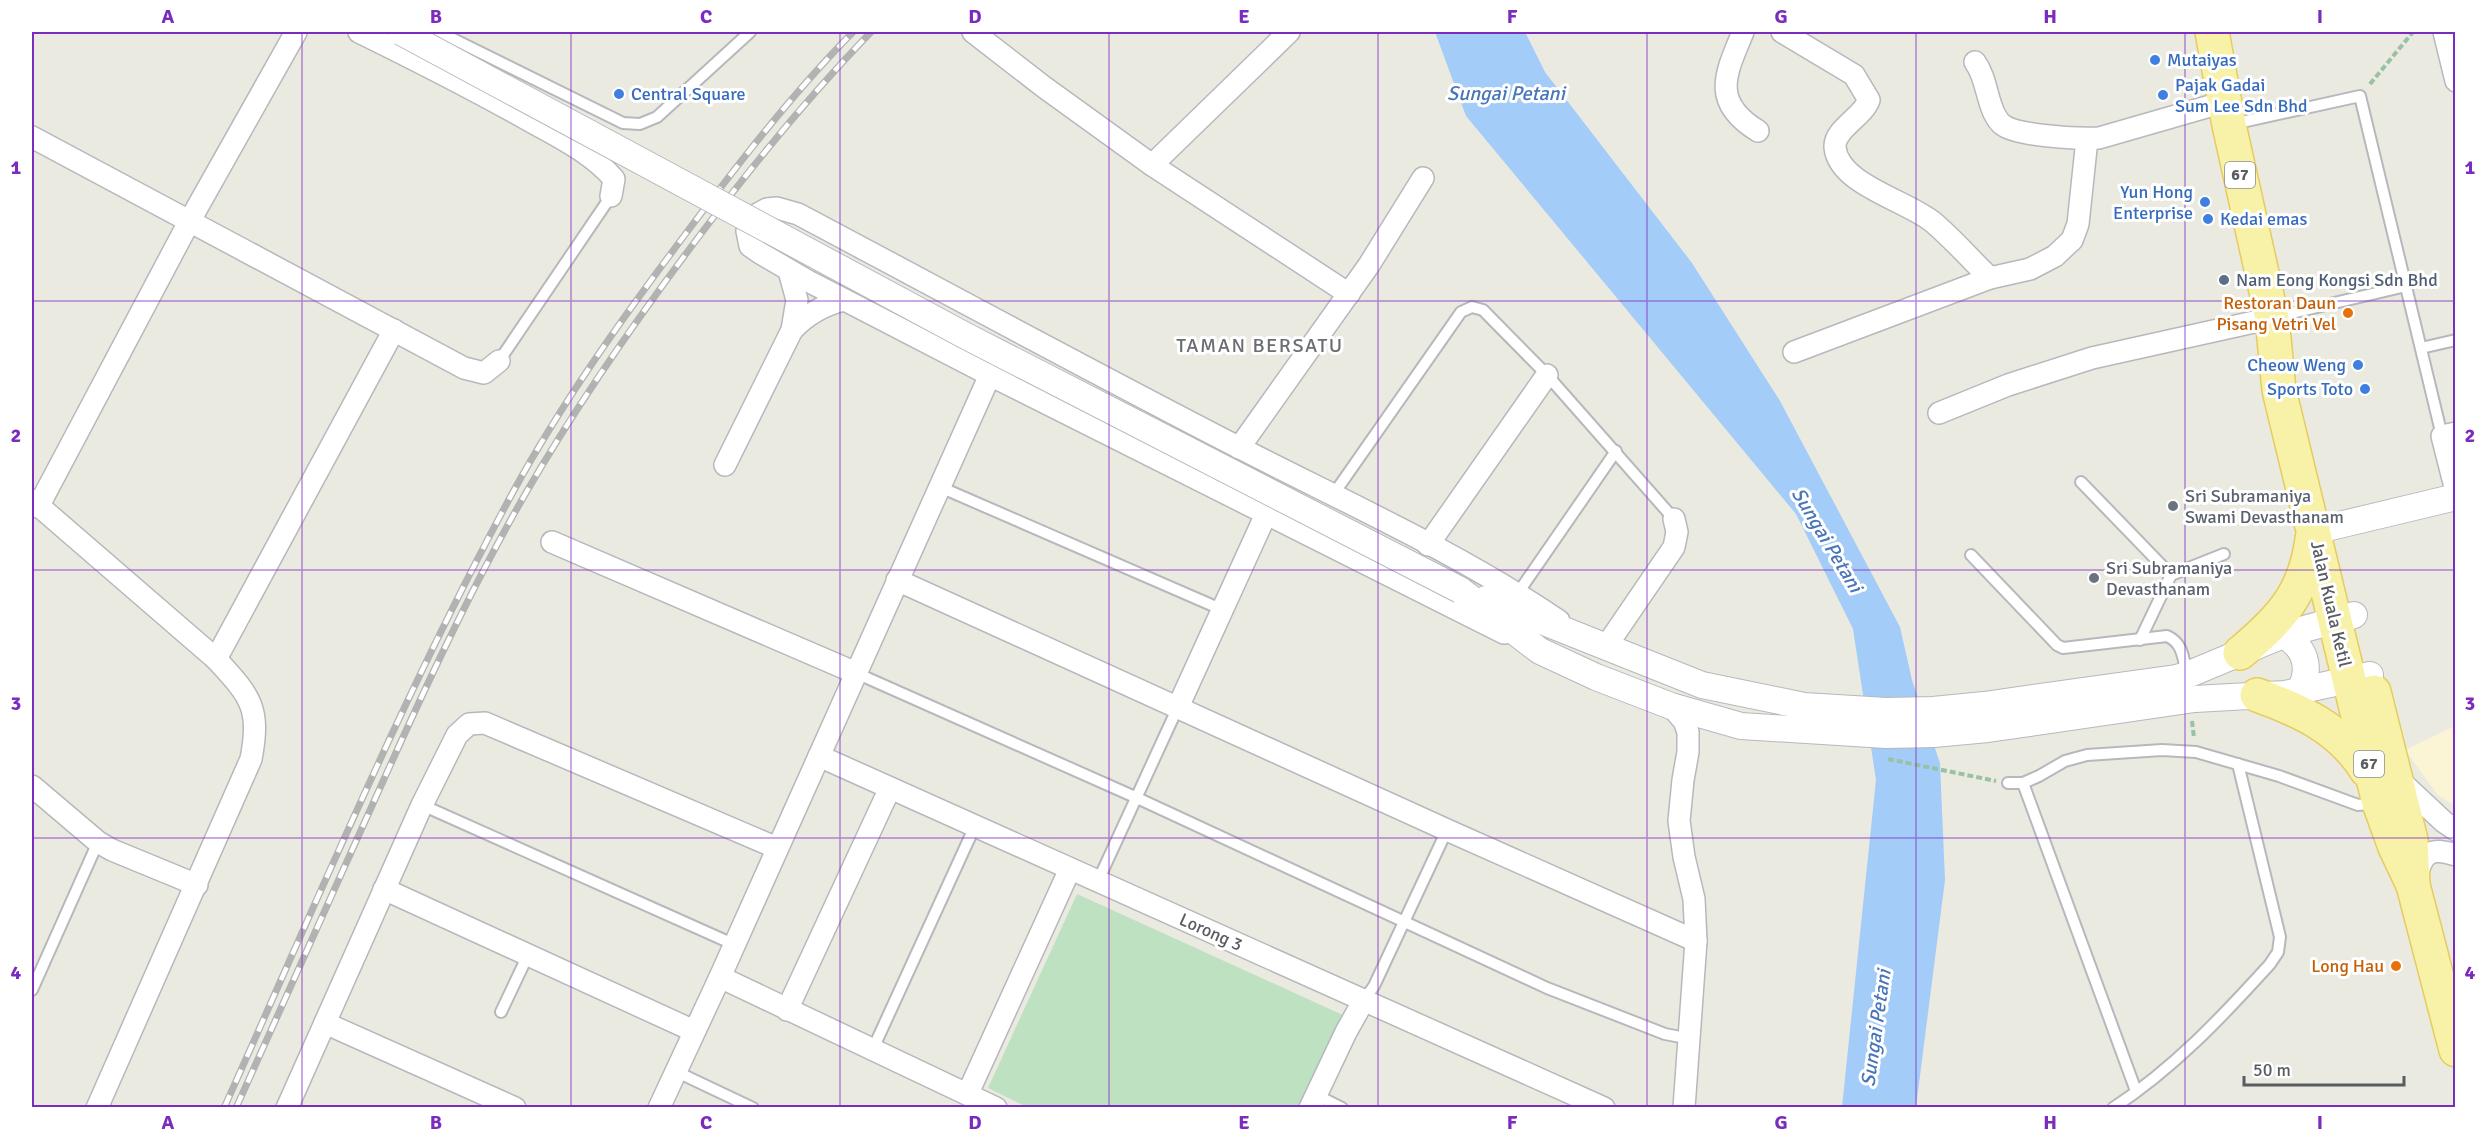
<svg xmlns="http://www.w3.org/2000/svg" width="2487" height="1139" viewBox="0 0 2487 1139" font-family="Signika,sans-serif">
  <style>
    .commercial { fill: #fbf5d6 }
    .green { fill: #bee1c1 }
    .water { fill: #a3ccf8 }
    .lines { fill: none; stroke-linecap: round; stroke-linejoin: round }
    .service-casing { stroke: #b6b8bc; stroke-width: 14 }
    .minor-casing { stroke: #b6b8bc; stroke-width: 24 }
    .tertiary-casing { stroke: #b6b8bc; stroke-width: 28 }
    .primary-casing { stroke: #e6cb5f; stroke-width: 36 }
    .path { stroke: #98c1a7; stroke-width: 4; stroke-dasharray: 6 3; stroke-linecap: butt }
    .service { stroke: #fff; stroke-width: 10 }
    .minor { stroke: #fff; stroke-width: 21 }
    .tertiary { stroke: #fff; stroke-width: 26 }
    .primary { stroke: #f8f2a8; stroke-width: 33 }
    .rail-casing { stroke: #b1b2b2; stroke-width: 7 }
    .rail { stroke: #fff; stroke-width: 4.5; stroke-dasharray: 14; stroke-linecap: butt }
    .tertiary-bridge-casing { stroke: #b6b8bc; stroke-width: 28; stroke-linecap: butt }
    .tertiary-bridge { stroke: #fff; stroke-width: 26 }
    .grid { fill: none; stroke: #7b2cbf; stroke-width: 1.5; stroke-opacity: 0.55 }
    .shop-dot { fill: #3f7fe0; stroke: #fff; stroke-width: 2 }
    .service-dot { fill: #5c6f8a; stroke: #fff; stroke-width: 2 }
    .food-dot { fill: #e8710a; stroke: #fff; stroke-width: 2 }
    .worship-dot { fill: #6b7280; stroke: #fff; stroke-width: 2 }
    .labels { text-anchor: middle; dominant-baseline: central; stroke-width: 6; stroke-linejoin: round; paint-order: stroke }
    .shield { fill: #fff; stroke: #8b8d90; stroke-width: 1.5 }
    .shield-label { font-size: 16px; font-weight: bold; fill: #595c60 }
    .shop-label { font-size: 18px; fill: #366cbe; stroke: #fff; text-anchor: start }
    .service-label { font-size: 18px; fill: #4e5e75; stroke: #fff; text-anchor: start }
    .food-label { font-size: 18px; fill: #c56008; stroke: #fff; text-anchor: end }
    .worship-label { font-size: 18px; fill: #5b616d; stroke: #fff; text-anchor: start }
    .street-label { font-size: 18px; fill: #595c60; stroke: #fff }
    .water-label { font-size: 20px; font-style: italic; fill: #4976b8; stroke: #fff }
    .neighbourhood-label { font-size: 20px; letter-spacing: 1.5px; fill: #6a6e72; stroke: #fff }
    .neatline { fill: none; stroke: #7b2cbf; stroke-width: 2 }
    .grid-label { font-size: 20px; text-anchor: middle; font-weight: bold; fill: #7b2cbf }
  </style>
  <rect width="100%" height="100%" fill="#ebeae0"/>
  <path class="commercial" d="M2455,726V806L2438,795L2405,750Z"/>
  <path class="green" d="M1077,894L1345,1016L1303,1107H1027L988,1088Z"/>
  <path class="water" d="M1435,32H1525L1545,72L1692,263L1780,401L1900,627L1912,680L1940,763L1945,880L1916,1107H1842L1876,780L1853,629L1796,514L1466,116Z"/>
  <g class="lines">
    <g class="service-casing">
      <g id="service">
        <path d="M439,32L623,123L640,124L657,117L750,32"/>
        <path d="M2233,124L2360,96L2442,436"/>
        <path d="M2275,317L2406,286"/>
        <path d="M2421,348L2456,340"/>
        <path d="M499,361L611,196"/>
        <path d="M2081,482L2171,575"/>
        <path d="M940,487L1223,610"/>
        <path d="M1333,495L1461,312L1472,307L1483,310L1547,375L1674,519"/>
        <path d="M1971,555L2057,645L2063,648L2167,636C2183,643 2183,658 2187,674"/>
        <path d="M1518,593L1616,451"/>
        <path d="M2140,640L2171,575L2224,554"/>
        <path d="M856,673L1135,797L1547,988L1665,1034L1691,1039"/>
        <path d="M2008,783H2023L2039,776L2065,761L2087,755L2162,750L2196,752L2279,776L2358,805L2377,803"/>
        <path d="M2023,783L2136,1091"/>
        <path d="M422,805L733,944"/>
        <path d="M1098,881L1178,707"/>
        <path d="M32,990L98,842"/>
        <path d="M1364,1000L1374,986L1447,830"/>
        <path d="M501,1012L528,955"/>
        <path d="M872,1051L975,826"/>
        <path d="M675,1071L753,1108"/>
        <path d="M1316,1095L1342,1108"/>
        <path d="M2113,1108C2173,1069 2222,1017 2270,964L2278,952L2280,937L2238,764"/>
      </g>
    </g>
    <g class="minor-casing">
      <g id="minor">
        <path d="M359,32C414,59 469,87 523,117C554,135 590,151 614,179L611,196"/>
        <path d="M973,32L1044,87L1152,165L1349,294"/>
        <path d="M1743,32C1725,75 1711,102 1758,131"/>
        <path d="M1782,32L1854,75L1869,100C1863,117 1834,129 1835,147C1838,185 1909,201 1934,223C1954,240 1971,260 1990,278"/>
        <path d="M2444,32L2456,81"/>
        <path d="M1975,62C1986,77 1986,96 1994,113C1996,117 2000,123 2003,125C2017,136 2080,139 2099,138L2224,102"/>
        <path d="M32,137L464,368L484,373L499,361"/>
        <path d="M1152,165L1289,32"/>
        <path d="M792,330C807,314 823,305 844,300"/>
        <path d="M1794,352L1990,278L2030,269L2055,256L2072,240L2078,224L2087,139"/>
        <path d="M1939,413L2008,385L2092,358L2272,318"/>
        <path d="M2456,433L2442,436L2456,491"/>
        <path d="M1239,448L1369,265L1423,178"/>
        <path d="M725,465L792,330L797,300L789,271"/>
        <path d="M32,500L216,659C250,696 261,707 251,759L97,1108"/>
        <path d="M38,507L189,222L296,32"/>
        <path d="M552,542L856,673"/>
        <path d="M1428,545L1547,375"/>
        <path d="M897,580L1447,830L1696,941"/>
        <path d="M1504,633L990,375L808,281L760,253L750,246L747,231L751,221L758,214L767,209L777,208L798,214C945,292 1092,372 1240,448C1347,503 1459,553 1559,621"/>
        <path d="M1605,648L1674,547L1677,532L1674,519"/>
        <path d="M216,659L394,330"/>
        <path d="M1671,706L1684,721L1688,732V752L1683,780L1679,821L1684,857L1694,899L1696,941L1684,1108"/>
        <path d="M1178,707L1266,514"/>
        <path d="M819,756L1604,1108"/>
        <path d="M2397,778L2444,822L2456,830"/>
        <path d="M32,786L98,842L112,850L197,885"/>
        <path d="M2416,878C2423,852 2430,847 2456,855"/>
        <path d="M384,889L694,1031"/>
        <path d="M720,977L996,1108"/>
        <path d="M787,1010L890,788"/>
        <path d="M325,1023L515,1108"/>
        <path d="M968,1093L1070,869"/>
        <path d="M287,1108L422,805L457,735L469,724L485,723L777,848"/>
        <path d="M659,1108L720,977L990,375"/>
        <path d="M1310,1108L1346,1032L1364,1000"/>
      </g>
    </g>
    <g class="tertiary-casing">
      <g id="tertiary">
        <path d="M2314,531L2456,497"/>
        <path d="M1460,590L1540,651L1596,677L1671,706L1741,726L1886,735L1934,734L1988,729L2195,699L2285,694L2370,675"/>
        <path d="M1486,599L1702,685L1804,706L1886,711L1933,710L1984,705L2176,678L2187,675L2283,635L2354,615"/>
        <path d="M2283,635C2305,647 2312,667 2300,690"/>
      </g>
    </g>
    <g class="primary-casing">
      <g id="primary">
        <path d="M2212,32L2229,125L2272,318L2279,390L2379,803L2395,847L2413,885"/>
        <path d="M2240,653C2281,619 2305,593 2312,539"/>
        <path d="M2374,692L2411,840L2413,885L2456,1050"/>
        <path d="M2257,695C2302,711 2341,729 2367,771"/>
      </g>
    </g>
    <g class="path">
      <path d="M2370,84L2413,32"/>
      <path d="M2192,721L2194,738"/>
      <path d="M1888,759L1996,781"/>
    </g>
    <use href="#service" class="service"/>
    <use href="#minor" class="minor"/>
    <use href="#tertiary" class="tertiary"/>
    <use href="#primary" class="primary"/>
    <g class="rail-casing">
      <g id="rail">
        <path d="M224,1108C317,901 405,691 513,492C561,404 621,320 681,240C735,168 790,96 853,32"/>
        <path d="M236,1108C281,1008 326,908 371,808C419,701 468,593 527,491C578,403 636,320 697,239C751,167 808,97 871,32"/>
      </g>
    </g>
    <use href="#rail" class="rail"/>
    <g class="tertiary-bridge-casing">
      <path id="tertiary-bridge" d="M401,32L964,335L1460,590"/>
    </g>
    <use href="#tertiary-bridge" class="tertiary-bridge"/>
  </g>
  <path class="grid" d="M302,32V1108M571,32V1108M840,32V1108M1109,32V1108M1378,32V1108M1647,32V1108M1916,32V1108M2185,32V1108M32,301H2456M32,570H2456M32,838H2456"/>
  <g class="shop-dot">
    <circle cx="2155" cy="60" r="6"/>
    <circle cx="619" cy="94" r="6"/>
    <circle cx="2163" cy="95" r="6"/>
    <circle cx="2205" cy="202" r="6"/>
    <circle cx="2208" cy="219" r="6"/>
    <circle cx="2358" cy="365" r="6"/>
    <circle cx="2365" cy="389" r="6"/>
  </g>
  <circle class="service-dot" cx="2224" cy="280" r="6"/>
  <g class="food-dot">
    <circle cx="2348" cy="313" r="6"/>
    <circle cx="2396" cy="966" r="6"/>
  </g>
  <g class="worship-dot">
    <circle cx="2173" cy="506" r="6"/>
    <circle cx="2094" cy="578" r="6"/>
  </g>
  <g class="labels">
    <g class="shield">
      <rect x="2225" y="162" width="30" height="26" rx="4.5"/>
      <rect x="2354" y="751" width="30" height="26" rx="4.5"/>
    </g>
    <g class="shield-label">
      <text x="2240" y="175">67</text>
      <text x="2369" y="764">67</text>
    </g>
    <g class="shop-label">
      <text x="2167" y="60">Mutaiyas</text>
      <text x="2175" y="85">Pajak Gadai<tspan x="2175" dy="21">Sum Lee Sdn Bhd</tspan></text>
      <text x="631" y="94">Central Square</text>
      <text x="2193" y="192" text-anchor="end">Yun Hong<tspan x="2193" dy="21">Enterprise</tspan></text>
      <text x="2220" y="219">Kedai emas</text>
      <text x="2346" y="365" text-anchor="end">Cheow Weng</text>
      <text x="2353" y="389" text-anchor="end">Sports Toto</text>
    </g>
    <g class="service-label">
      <text x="2236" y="280">Nam Eong Kongsi Sdn Bhd</text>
    </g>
    <g class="food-label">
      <text x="2336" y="303">Restoran Daun<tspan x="2336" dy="21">Pisang Vetri Vel</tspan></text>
      <text x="2384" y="966">Long Hau</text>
    </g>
    <g class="worship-label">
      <text x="2185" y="496">Sri Subramaniya<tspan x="2185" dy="21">Swami Devasthanam</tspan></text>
      <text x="2106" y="568">Sri Subramaniya<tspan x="2106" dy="21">Devasthanam</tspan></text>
    </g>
    <g class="street-label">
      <text transform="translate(2331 604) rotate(77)">Jalan Kuala Ketil</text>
      <text transform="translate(1211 932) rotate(24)">Lorong 3</text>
    </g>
    <g class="water-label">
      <text x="1506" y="93">Sungai Petani</text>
      <text transform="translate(1827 540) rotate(59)">Sungai Petani</text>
      <text transform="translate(1876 1028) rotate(-82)">Sungai Petani</text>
    </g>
    <g class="neighbourhood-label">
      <text x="1260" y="345">TAMAN BERSATU</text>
    </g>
  </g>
  <rect width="2487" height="1139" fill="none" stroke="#ffffff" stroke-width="66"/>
  <path d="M2244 1076v9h160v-9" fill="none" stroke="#595c60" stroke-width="3"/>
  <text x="2253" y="1076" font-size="18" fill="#595c60" stroke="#ffffff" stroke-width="4.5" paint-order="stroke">50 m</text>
  <rect x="33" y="33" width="2421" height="1073" class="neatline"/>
  <g class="grid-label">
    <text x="168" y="23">A</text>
    <text x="436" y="23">B</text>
    <text x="706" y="23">C</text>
    <text x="975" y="23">D</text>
    <text x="1244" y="23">E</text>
    <text x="1512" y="23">F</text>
    <text x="1781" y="23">G</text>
    <text x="2050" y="23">H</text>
    <text x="2320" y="23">I</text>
    <text x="16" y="174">1</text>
    <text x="2470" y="174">1</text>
    <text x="16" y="442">2</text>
    <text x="2470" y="442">2</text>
    <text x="16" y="710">3</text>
    <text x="2470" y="710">3</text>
    <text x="16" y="979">4</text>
    <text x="2470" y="979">4</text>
    <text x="168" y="1129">A</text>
    <text x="436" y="1129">B</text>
    <text x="706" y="1129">C</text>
    <text x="975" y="1129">D</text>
    <text x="1244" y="1129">E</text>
    <text x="1512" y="1129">F</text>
    <text x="1781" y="1129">G</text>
    <text x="2050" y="1129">H</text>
    <text x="2320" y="1129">I</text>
  </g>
</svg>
